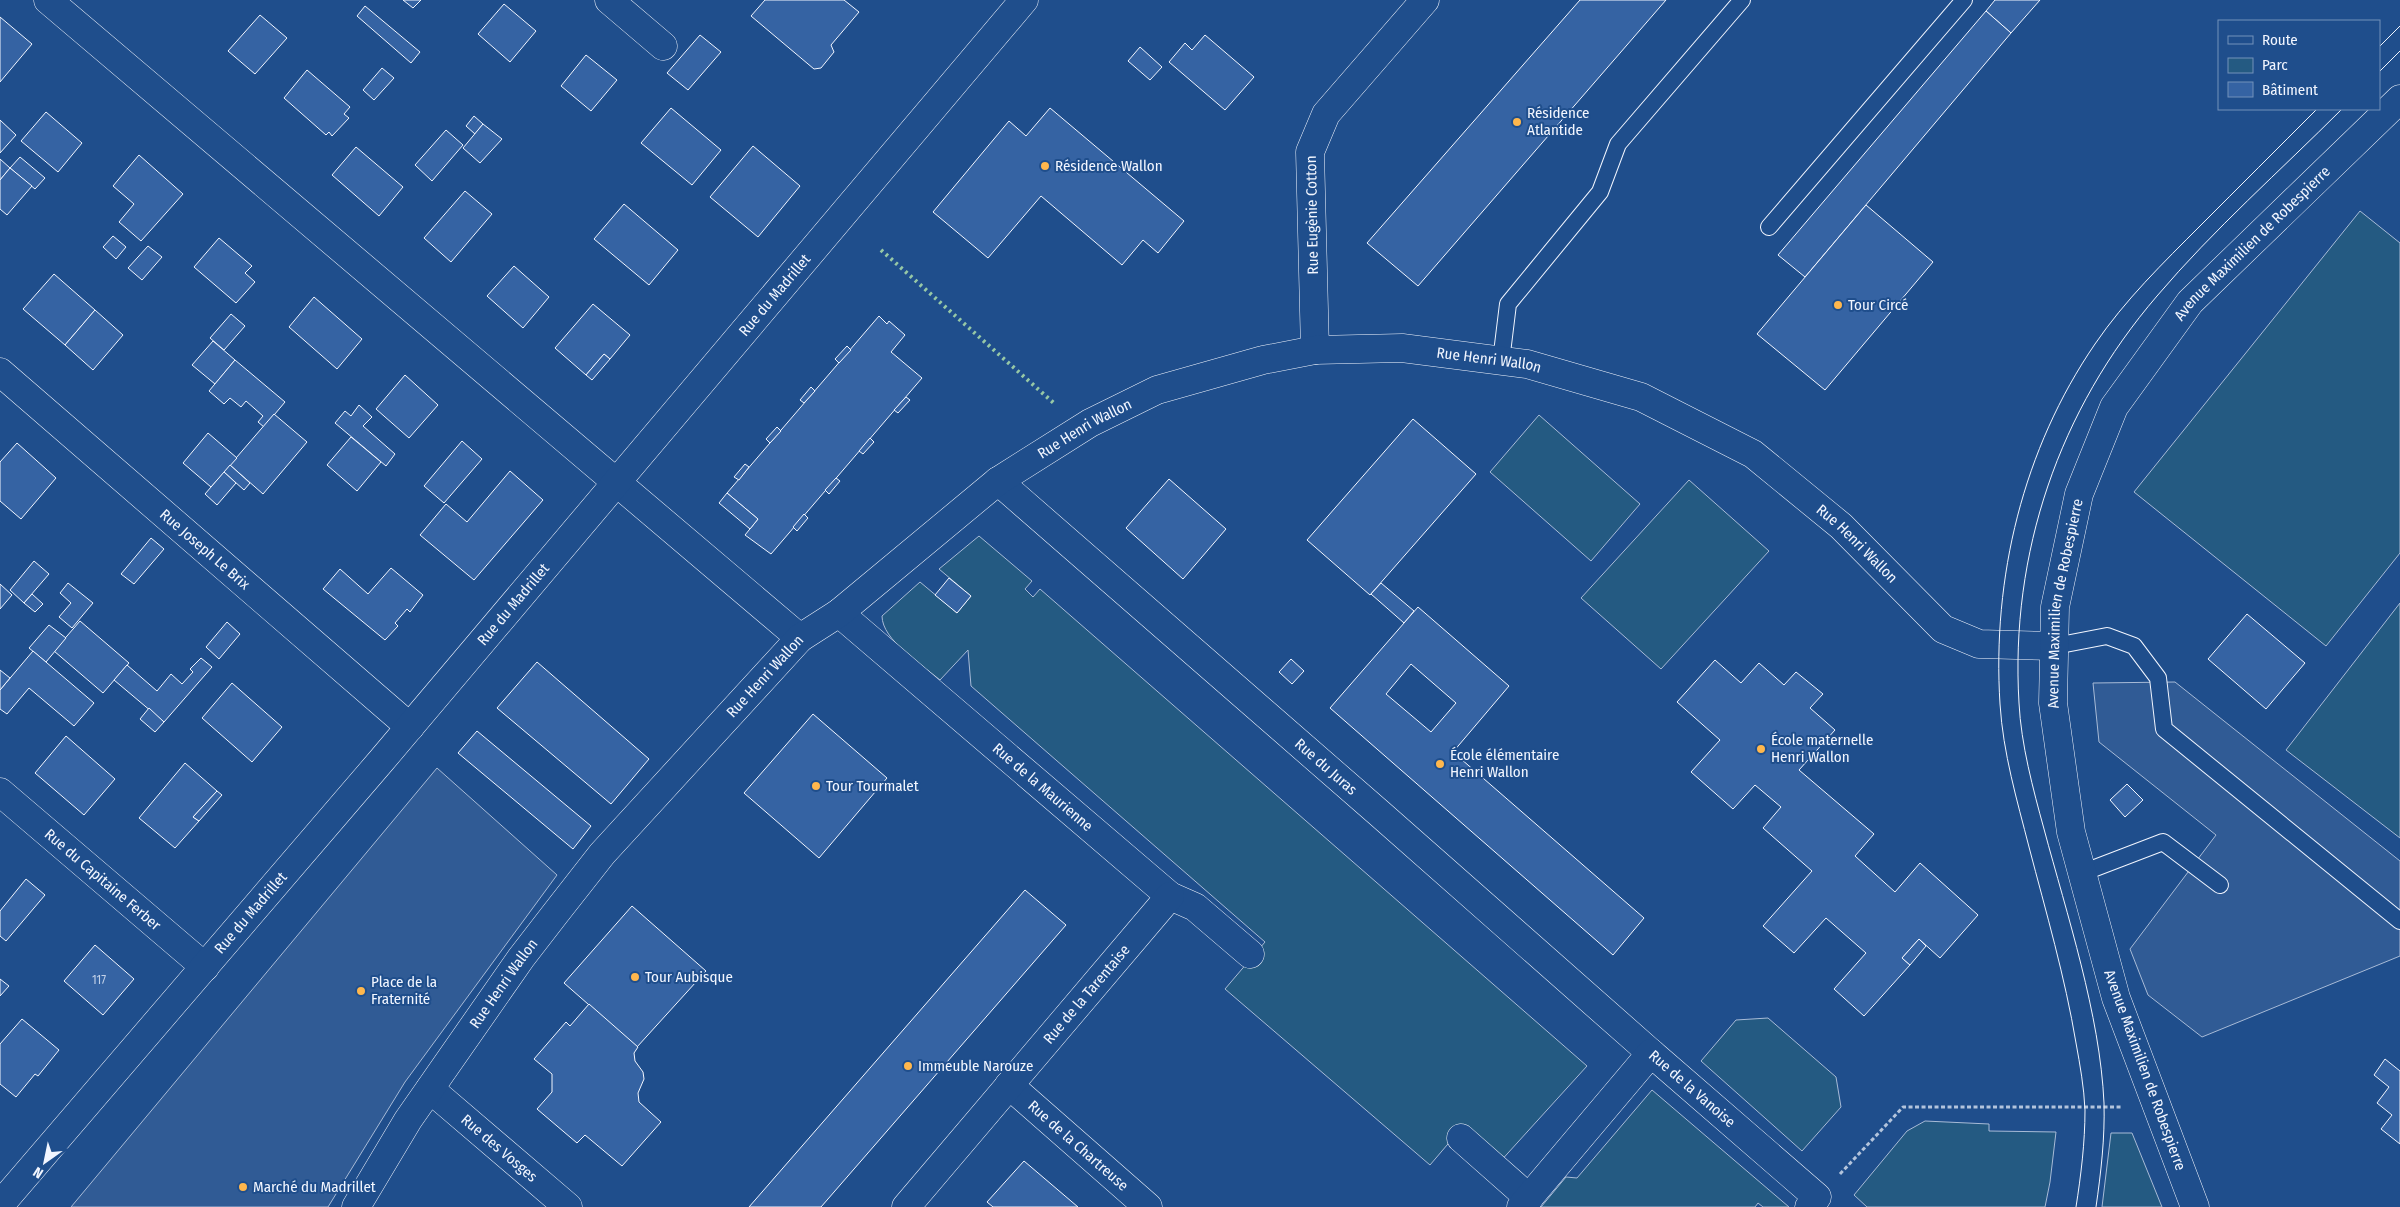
<svg xmlns="http://www.w3.org/2000/svg" width="2400" height="1207" viewBox="0 0 2400 1207" font-family="'Fira Sans Condensed',sans-serif">
  <style>
    .green { fill: #245a82; stroke: #a8bbd7 }
    .parking { fill: #305b95; stroke: #a8bbd7 }
    .building { fill: #3563a3; stroke: #f2f6ff; fill-rule: evenodd }
    .lines { fill: none; stroke-linecap: round; stroke-linejoin: round }
    .lane-casing { stroke: #f2f6ff; stroke-width: 18 }
    .street-casing { stroke: #f2f6ff; stroke-width: 29 }
    .secondary-casing { stroke: #f2f6ff; stroke-width: 29 }
    .path { stroke: #b3c4dc; stroke-width: 3; stroke-dasharray: 4 2.5; stroke-linecap: butt }
    .lane { stroke: #1f4e8c; stroke-width: 16 }
    .street { stroke: #1f4e8c; stroke-width: 28 }
    .secondary { stroke: #1f4e8c; stroke-width: 28 }
    .tram { stroke: #f2f6ff; stroke-width: 1 }
    .hedge { stroke: #97c8a6; stroke-width: 4; stroke-dasharray: 2.5 4; stroke-linecap: butt }
    .poi-dot { fill: #ffb74d; stroke: #1f4e8c; stroke-width: 2 }
    .labels { text-anchor: middle; dominant-baseline: central; stroke-width: 4; stroke-linejoin: round; paint-order: stroke }
    .number-label { font-size: 12px; fill: #c3d1e8 }
    .poi-label { font-size: 15px; fill: #f2f6ff; stroke: #1f4e8c; text-anchor: start }
    .street-label { font-size: 15px; fill: #f2f6ff; stroke: #1f4e8c }
  </style>
  <rect width="100%" height="100%" fill="#1f4e8c"/>
  <g class="green">
    <path d="M2360,211L2400,243V553L2326,646L2134,492Z"/>
    <path d="M1539,415L1640,504L1591,561L1490,472Z"/>
    <path d="M1689,480L1769,551L1661,669L1581,598Z"/>
    <path d="M979,536L1032,581L1025,589L1033,597L1040,589L1587,1066L1498,1164L1459,1131L1430,1165L1225,989L1265,942L971,686L968,650L940,680C922,665 882,640 882,616L920,582L957,613L971,596L939,569Z"/>
    <path d="M2400,603V838L2286,750Z"/>
    <path d="M1768,1018L1836,1077L1841,1107L1802,1151L1701,1061L1736,1020Z"/>
    <path d="M1652,1090L1789,1207H1763L1758,1203L1755,1207H1541L1566,1177L1577,1178Z"/>
    <path d="M1925,1121L1989,1124V1131L2056,1132L2050,1182L2045,1207H1867L1854,1195L1907,1131Z"/>
    <path d="M2111,1133H2132L2162,1207H2102Z"/>
  </g>
  <g class="parking">
    <path d="M2175,682L2400,861V956L2202,1037L2148,995L2130,949L2216,835L2099,742L2093,683Z"/>
    <path d="M437,768L557,875L405,1082L328,1207H71Z"/>
  </g>
  <g class="building">
    <path d="M403,0H421L413,8Z"/>
    <path d="M765,0H844L859,12L831,45L834,52L821,68L814,69L751,16Z"/>
    <path d="M1580,0H1666L1418,286L1367,243Z"/>
    <path d="M1995,0H2040L2011,33L1986,11Z"/>
    <path d="M504,4L536,31L510,62L478,34Z"/>
    <path d="M365,6L420,52L411,63L357,16Z"/>
    <path d="M1986,11L2011,33L1805,277L1778,255Z"/>
    <path d="M260,15L287,38L255,74L228,51Z"/>
    <path d="M0,17L32,44L0,82Z"/>
    <path d="M700,35L721,52L688,90L667,73Z"/>
    <path d="M1205,35L1254,77L1225,110L1169,62L1185,43L1192,50Z"/>
    <path d="M1140,47L1162,67L1150,80L1128,61Z"/>
    <path d="M586,55L617,80L591,111L561,86Z"/>
    <path d="M382,68L394,78L374,100L363,90Z"/>
    <path d="M307,70L350,107L344,114L349,118L332,136L329,132L326,135L284,98Z"/>
    <path d="M671,108L721,150L692,185L641,143Z"/>
    <path d="M1050,108L1184,221L1158,253L1143,240L1122,265L1041,196L988,258L933,212L1009,121L1026,136Z"/>
    <path d="M46,112L82,143L58,172L21,141Z"/>
    <path d="M474,116L483,124L475,134L466,126Z"/>
    <path d="M0,120L16,135L0,153Z"/>
    <path d="M483,124L502,139L480,163L463,148Z"/>
    <path d="M446,130L463,145L432,181L415,165Z"/>
    <path d="M753,146L800,186L758,237L710,197Z"/>
    <path d="M356,147L403,187L379,216L332,175Z"/>
    <path d="M139,155L183,194L141,241L119,222L134,204L113,186Z"/>
    <path d="M20,157L45,178L35,189L10,168Z"/>
    <path d="M0,159L10,168L0,180Z"/>
    <path d="M10,168L32,186L7,215L0,209V180Z"/>
    <path d="M465,191L492,214L451,262L424,238Z"/>
    <path d="M624,204L678,250L649,285L594,239Z"/>
    <path d="M1866,205L1933,262L1825,390L1757,334Z"/>
    <path d="M113,236L126,247L116,259L103,247Z"/>
    <path d="M219,238L252,266L245,273L255,282L236,303L194,267Z"/>
    <path d="M148,246L162,257L142,280L128,268Z"/>
    <path d="M514,266L549,297L523,328L487,296Z"/>
    <path d="M54,274L95,310L65,345L23,309Z"/>
    <path d="M314,297L362,339L337,369L289,327Z"/>
    <path d="M593,304L630,335L610,359L604,354L586,375L555,348Z"/>
    <path d="M95,310L123,335L93,370L65,345Z"/>
    <path d="M231,314L245,326L224,350L210,338Z"/>
    <path d="M879,316L887,324L889,321L905,335L891,352L922,378L771,554L745,535L758,519L727,493Z"/>
    <path d="M213,341L235,360L215,384L192,365Z"/>
    <path d="M847,346L851,350L839,363L835,359Z"/>
    <path d="M604,354L610,359L592,380L586,375Z"/>
    <path d="M235,360L285,402L264,427L258,422L263,416L246,401L241,407L230,398L224,404L209,391Z"/>
    <path d="M405,375L438,405L409,438L376,409Z"/>
    <path d="M811,387L815,391L804,403L800,400Z"/>
    <path d="M906,397L910,400L898,413L894,410Z"/>
    <path d="M359,405L372,417L363,426L395,454L386,466L335,423L345,411L351,416Z"/>
    <path d="M274,414L307,442L263,494L230,465Z"/>
    <path d="M1413,419L1476,474L1370,595L1307,540Z"/>
    <path d="M777,427L781,431L770,443L766,439Z"/>
    <path d="M208,433L237,458L211,487L183,463Z"/>
    <path d="M351,437L381,462L357,491L327,465Z"/>
    <path d="M870,438L874,442L863,454L859,451Z"/>
    <path d="M462,441L482,459L444,503L424,486Z"/>
    <path d="M17,443L56,478L21,519L0,501V462Z"/>
    <path d="M745,464L749,467L739,480L734,477Z"/>
    <path d="M230,465L250,483L244,490L224,472Z"/>
    <path d="M510,471L543,500L474,580L420,535L446,504L467,522Z"/>
    <path d="M224,472L236,483L217,505L205,494Z"/>
    <path d="M836,478L840,481L829,494L825,490Z"/>
    <path d="M1169,479L1226,529L1183,579L1126,528Z"/>
    <path d="M727,493L758,519L750,529L719,503Z"/>
    <path d="M804,514L808,518L797,531L793,527Z"/>
    <path d="M151,538L164,549L134,584L121,574Z"/>
    <path d="M34,561L49,574L24,603L10,590Z"/>
    <path d="M391,568L423,595L410,612L407,609L395,623L398,626L385,640L323,589L340,569L368,594Z"/>
    <path d="M949,578L971,596L957,613L935,595Z"/>
    <path d="M68,583L93,603L72,628L59,617L71,603L60,593Z"/>
    <path d="M1381,583L1414,611L1404,623L1371,594Z"/>
    <path d="M0,584L12,595L0,609Z"/>
    <path d="M32,594L43,604L35,612L24,603Z"/>
    <path d="M1418,607L1509,686L1453,752L1644,918L1613,955L1330,708ZM1411,664L1456,703L1431,732L1386,694Z"/>
    <path d="M2247,614L2305,663L2266,709L2208,659Z"/>
    <path d="M80,621L129,663L103,693L54,651Z"/>
    <path d="M227,622L240,634L219,659L206,647Z"/>
    <path d="M49,625L66,638L46,662L29,648Z"/>
    <path d="M33,651L94,703L74,726L29,688L7,714L0,709V690Z"/>
    <path d="M201,658L212,667L164,722L114,680L127,665L157,691L171,674L182,684L193,672L190,669Z"/>
    <path d="M1291,659L1304,671L1292,684L1279,672Z"/>
    <path d="M1715,660L1741,683L1759,663L1784,685L1796,672L1823,694L1810,708L1835,730L1799,770L1874,834L1855,856L1895,892L1920,863L1978,915L1940,958L1919,939L1902,958L1910,965L1864,1016L1834,989L1866,953L1826,918L1794,953L1763,926L1812,871L1763,828L1781,807L1755,785L1733,809L1691,772L1720,740L1677,702Z"/>
    <path d="M537,662L649,759L611,804L497,708Z"/>
    <path d="M0,670L10,678L0,690Z"/>
    <path d="M232,683L282,727L252,762L202,718Z"/>
    <path d="M149,708L164,722L155,732L140,719Z"/>
    <path d="M813,714L887,778L819,858L744,793Z"/>
    <path d="M477,731L591,826L573,849L458,753Z"/>
    <path d="M66,736L115,779L84,815L35,773Z"/>
    <path d="M185,763L217,791L193,817L199,821L175,848L139,818Z"/>
    <path d="M2127,784L2143,800L2125,817L2110,800Z"/>
    <path d="M217,791L222,795L199,821L193,817Z"/>
    <path d="M26,879L45,895L6,941L0,936V911Z"/>
    <path d="M1025,890L1066,925L821,1207H749Z"/>
    <path d="M632,906L706,971L637,1047L564,983Z"/>
    <path d="M1919,939L1926,946L1910,965L1902,958Z"/>
    <path d="M95,945L134,979L103,1015L64,981Z"/>
    <path d="M0,979L9,986L0,996Z"/>
    <path d="M589,1004L638,1047L634,1053L635,1061L643,1072L644,1079L638,1093L639,1102L661,1122L622,1166L585,1135L577,1143L537,1109L552,1092V1074L534,1059L566,1022L570,1026Z"/>
    <path d="M22,1019L59,1050L38,1076L35,1074L16,1097L0,1084V1044Z"/>
    <path d="M2385,1059L2400,1071V1144L2381,1129L2392,1115L2377,1103L2389,1087L2374,1075Z"/>
    <path d="M1024,1161L1078,1207H993L987,1202Z"/>
  </g>
  <g class="lines">
    <g class="lane-casing">
      <g id="lane">
        <path d="M1769,227L1964,0"/>
        <path d="M1501,361L1508,304L1600,192L1618,144L1742,0"/>
        <path d="M2055,646L2107,636L2134,646L2158,678L2164,729L2400,921"/>
        <path d="M2082,873L2163,842L2220,885"/>
      </g>
    </g>
    <g class="street-casing">
      <g id="street">
        <path d="M48,0L800,638"/>
        <path d="M609,0L663,46"/>
        <path d="M1315,350L1310,152L1326,114L1425,0"/>
        <path id="s1" d="M0,372L410,727"/>
        <path id="s2" d="M998,481L1379,813L1651,1053"/>
        <path id="s3" d="M839,613L1170,896L1195,907L1250,954"/>
        <path id="s4" d="M0,792L205,967"/>
        <path id="s5" d="M1009,1085L1148,1207"/>
        <path id="s6" d="M430,1089L568,1207"/>
        <path d="M1461,1138L1529,1198"/>
        <path id="s7" d="M356,1207L408,1120L521,958L555,914L602,854L800,638L839,613L998,481L1090,423L1157,390L1263,360L1315,350L1402,348L1527,364L1641,397L1753,454L1841,526L1943,629L1979,644L2055,646"/>
        <path id="s8" d="M906,1207L1170,896"/>
        <path id="s9" d="M1521,1207L1651,1053L1817,1197L1809,1207"/>
        <path id="s10" d="M2195,1207L2116,998L2071,832L2053,703L2055,607L2079,494L2114,407L2190,302L2400,99"/>
      </g>
    </g>
    <g class="secondary-casing">
      <g id="secondary">
        <path id="s11" d="M0,1205L381,761L1024,0"/>
      </g>
    </g>
    <path class="path" d="M1840,1174L1903,1107H2122"/>
    <use href="#lane" class="lane"/>
    <use href="#street" class="street"/>
    <use href="#secondary" class="secondary"/>
    <g class="tram">
      <path d="M2379,47L2400,26"/>
      <path d="M2379,72L2400,51"/>
      <path d="M2076,1207C2081,1175 2085,1143 2085,1110C2084,1087 2080,1065 2076,1043C2065,977 2046,912 2029,847C2017,800 2003,753 2000,704C1992,578 2023,449 2095,344C2125,300 2163,263 2201,225C2239,187 2278,148 2317,109"/>
      <path d="M2096,1207C2101,1172 2105,1138 2104,1103C2100,1014 2067,915 2044,829C2033,789 2021,744 2019,703C2010,553 2059,410 2157,296C2214,229 2280,171 2342,109"/>
    </g>
    <path class="hedge" d="M881,250L1056,405"/>
  </g>
  <g class="poi-dot">
    <circle cx="1517" cy="122" r="5"/>
    <circle cx="1045" cy="166" r="5"/>
    <circle cx="1838" cy="305" r="5"/>
    <circle cx="1761" cy="749" r="5"/>
    <circle cx="1440" cy="764" r="5"/>
    <circle cx="816" cy="786" r="5"/>
    <circle cx="635" cy="977" r="5"/>
    <circle cx="361" cy="991" r="5"/>
    <circle cx="908" cy="1066" r="5"/>
    <circle cx="243" cy="1187" r="5"/>
  </g>
  <g class="labels">
    <g class="number-label">
      <text x="99" y="980">117</text>
    </g>
    <g class="poi-label">
      <text x="1527" y="113">Résidence<tspan x="1527" dy="17">Atlantide</tspan></text>
      <text x="1055" y="166">Résidence Wallon</text>
      <text x="1848" y="305">Tour Circé</text>
      <text x="1771" y="740">École maternelle<tspan x="1771" dy="17">Henri Wallon</tspan></text>
      <text x="1450" y="755">École élémentaire<tspan x="1450" dy="17">Henri Wallon</tspan></text>
      <text x="826" y="786">Tour Tourmalet</text>
      <text x="645" y="977">Tour Aubisque</text>
      <text x="371" y="982">Place de la<tspan x="371" dy="17">Fraternité</tspan></text>
      <text x="918" y="1066">Immeuble Narouze</text>
      <text x="253" y="1187">Marché du Madrillet</text>
    </g>
    <g class="street-label">
      <text transform="translate(1312 215) rotate(-91)">Rue Eugènie Cotton</text>
      <text stroke="none"><textPath href="#s10" startOffset="1046">Avenue Maximilien de Robespierre</textPath></text>
      <text stroke="none"><textPath href="#s11" startOffset="1195">Rue du Madrillet</textPath></text>
      <text stroke="none"><textPath href="#s7" startOffset="1498">Rue Henri Wallon</textPath></text>
      <text stroke="none"><textPath href="#s7" startOffset="1078">Rue Henri Wallon</textPath></text>
      <text stroke="none"><textPath href="#s7" startOffset="1918">Rue Henri Wallon</textPath></text>
      <text stroke="none"><textPath href="#s1" startOffset="271">Rue Joseph Le Brix</textPath></text>
      <text stroke="none"><textPath href="#s11" startOffset="790">Rue du Madrillet</textPath></text>
      <text stroke="none"><textPath href="#s10" startOffset="626">Avenue Maximilien de Robespierre</textPath></text>
      <text stroke="none"><textPath href="#s7" startOffset="672">Rue Henri Wallon</textPath></text>
      <text stroke="none"><textPath href="#s2" startOffset="435">Rue du Juras</textPath></text>
      <text stroke="none"><textPath href="#s3" startOffset="268">Rue de la Maurienne</textPath></text>
      <text stroke="none"><textPath href="#s4" startOffset="135">Rue du Capitaine Ferber</textPath></text>
      <text stroke="none"><textPath href="#s11" startOffset="385">Rue du Madrillet</textPath></text>
      <text stroke="none"><textPath href="#s7" startOffset="268">Rue Henri Wallon</textPath></text>
      <text stroke="none"><textPath href="#s8" startOffset="279">Rue de la Tarentaise</textPath></text>
      <text transform="translate(2145 1070) rotate(70)">Avenue Maximilien de Robespierre</text>
      <text stroke="none"><textPath href="#s9" startOffset="256">Rue de la Vanoise</textPath></text>
      <text stroke="none"><textPath href="#s5" startOffset="92">Rue de la Chartreuse</textPath></text>
      <text stroke="none"><textPath href="#s6" startOffset="91">Rue des Vosges</textPath></text>
    </g>
  </g>
  <rect x="2218" y="20" width="162" height="90" fill="#1f4e8c" stroke="#7391ba"/>
  <rect x="2228" y="36" width="25" height="8" fill="#1f4e8c" stroke="#7391ba"/>
  <text x="2262" y="45" font-size="15" fill="#f2f6ff">Route</text>
  <rect x="2228" y="58" width="25" height="15" fill="#245a82" stroke="#7391ba"/>
  <text x="2262" y="70" font-size="15" fill="#f2f6ff">Parc</text>
  <rect x="2228" y="82" width="25" height="15" fill="#3563a3" stroke="#7391ba"/>
  <text x="2262" y="95" font-size="15" fill="#f2f6ff">Bâtiment</text>
  <g transform="translate(45 1162) rotate(213)" stroke="#1f4e8c" stroke-width="4" paint-order="stroke">
  <path d="M0-4L9 19L0 12L-9 19Z" fill="#f2f6ff"/>
  <text y="-8" font-size="14" font-weight="bold" text-anchor="middle" fill="#f2f6ff">N</text>
  </g>
</svg>
